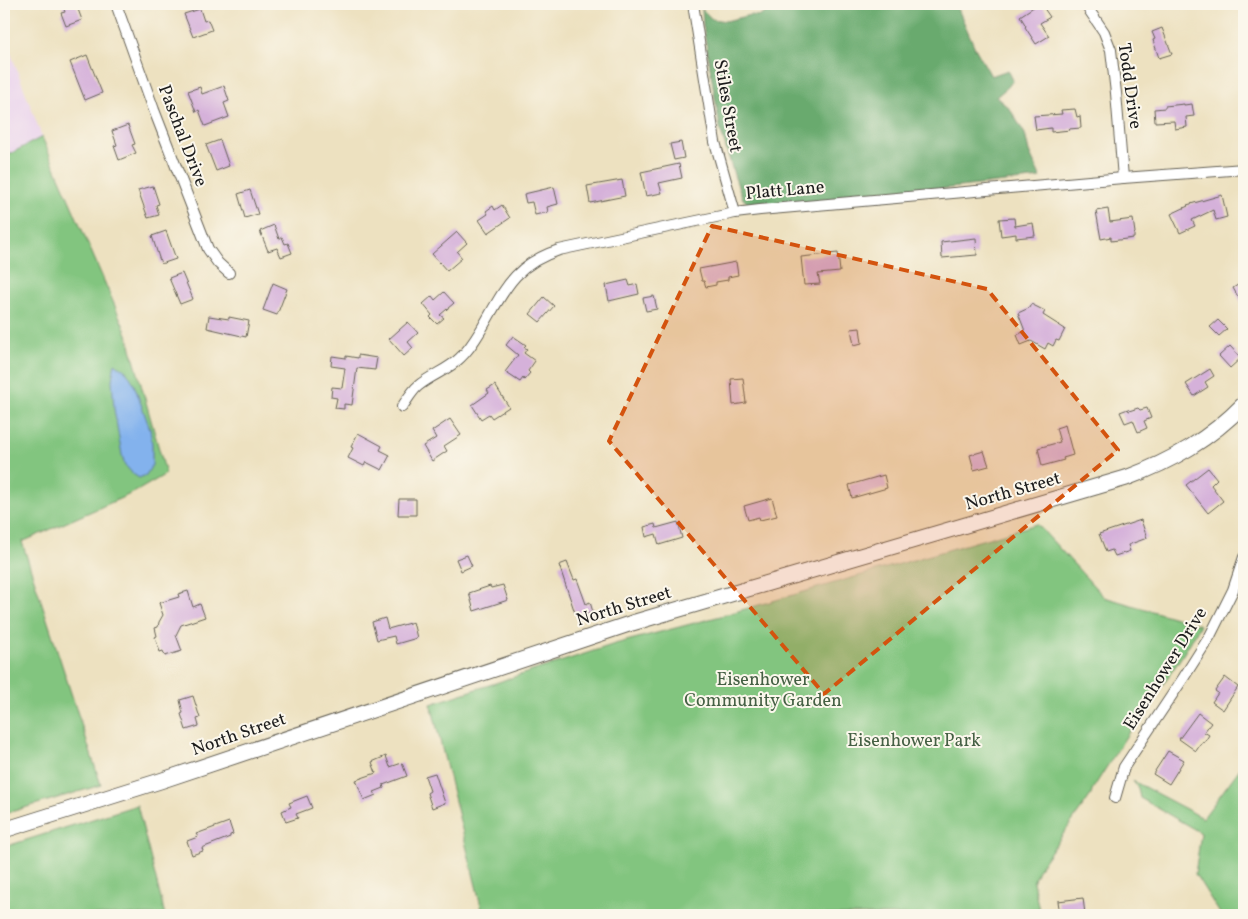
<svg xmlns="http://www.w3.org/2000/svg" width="1248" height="919" viewBox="0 0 1248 919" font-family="Vollkorn,serif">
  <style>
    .built { fill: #e9d1ed }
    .green { fill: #82c57f; stroke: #4f704e }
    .forest { fill: #69aa6e; stroke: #426345 }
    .water { fill: #83b2ed; stroke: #506784 }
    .building { fill: #d5b1da }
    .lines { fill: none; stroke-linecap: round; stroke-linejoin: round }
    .street-casing { stroke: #656155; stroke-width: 12 }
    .secondary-casing { stroke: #656155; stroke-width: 17 }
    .street { stroke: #fff; stroke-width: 10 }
    .secondary { stroke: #fff; stroke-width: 15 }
    .marked { fill: #d4530e; fill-opacity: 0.2; stroke: #d4530e; stroke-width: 4; stroke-dasharray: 10 6; stroke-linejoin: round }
    .labels { text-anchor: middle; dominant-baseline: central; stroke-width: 4; stroke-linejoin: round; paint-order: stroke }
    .street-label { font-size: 18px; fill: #1c1c1c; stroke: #fbf7ec }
    .park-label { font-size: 18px; fill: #456044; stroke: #fbf7ec }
  </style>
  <rect width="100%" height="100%" fill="#fbf7ec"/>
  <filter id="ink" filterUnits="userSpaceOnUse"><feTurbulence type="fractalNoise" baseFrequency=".02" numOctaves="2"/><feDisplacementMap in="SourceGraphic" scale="10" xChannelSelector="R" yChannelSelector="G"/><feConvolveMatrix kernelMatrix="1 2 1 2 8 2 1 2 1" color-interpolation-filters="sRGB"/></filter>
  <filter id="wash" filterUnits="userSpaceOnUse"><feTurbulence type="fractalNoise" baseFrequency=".0096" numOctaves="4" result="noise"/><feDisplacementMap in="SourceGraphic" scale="20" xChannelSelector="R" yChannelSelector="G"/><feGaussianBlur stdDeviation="1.12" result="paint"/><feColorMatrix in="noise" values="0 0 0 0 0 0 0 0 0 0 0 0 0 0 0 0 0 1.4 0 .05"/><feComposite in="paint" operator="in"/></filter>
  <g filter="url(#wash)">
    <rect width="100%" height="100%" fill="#ede1c0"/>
    <path class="built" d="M4,35L42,137L4,157Z"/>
    <g class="green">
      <path d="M42,137L127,334L166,474L135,492L22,542L101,785L4,814V157Z"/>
      <path d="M1037,524L1104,597L1200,625C1180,664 1152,698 1127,735C1115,753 1104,772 1092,790L1091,795L1039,868L1033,882L1039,910L1038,915H467L482,910L431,704L615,644L721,616Z"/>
      <path d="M1244,763V915H1221L1195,874L1201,833L1140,798L1138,788L1133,781L1203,818Z"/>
      <path d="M137,805L165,915H4V847Z"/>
    </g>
    <path class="forest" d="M771,4H956L975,48L991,76L1008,70L1013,80L1008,87L996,97L1010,109L1025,134L1029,152L1041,178L759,209L748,204L743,199L735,178L720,128L703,25L702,9L712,19L726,21L750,15L760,16L769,10Z"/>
    <path class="water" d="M115,363L127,372L133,382L150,429L152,444V465L146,475L139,478L133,474L125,465L122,455L114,409L112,380Z"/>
    <g id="blocks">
      <g class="building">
        <path d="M62,4H76L82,20L66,26L61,13L65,12Z"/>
        <path d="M1038,4H1041L1050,17L1040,23L1049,36L1036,44L1025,27L1026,26L1020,16Z"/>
        <path d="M200,9L204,21L208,20L212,30L193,37L184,14Z"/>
        <path d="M1162,28L1172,54L1159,58L1153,40L1155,39L1152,32Z"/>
        <path d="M87,55L102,93L85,100L70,62Z"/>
        <path d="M224,86L229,101L224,103L229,117L205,126L199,110L196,112L188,91L200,87L202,94Z"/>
        <path d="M1184,104V105L1192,104L1194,116L1186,117L1187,127L1175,129L1174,121L1155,122L1154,109L1165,108V106Z"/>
        <path d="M1075,109L1077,117L1080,116L1081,128L1069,129L1070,130L1051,132V128L1036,130L1034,116L1062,114L1061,110Z"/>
        <path d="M128,125L135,144L132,145L136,153L119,160L114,146L117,145L112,131Z"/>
        <path d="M220,140L229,166L216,171L206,145Z"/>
        <path d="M681,142L684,158L674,160L670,144Z"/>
        <path d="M679,164L682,178L659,183L662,193L646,196L641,172Z"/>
        <path d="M622,180L625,196L590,203L587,186Z"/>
        <path d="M153,186L159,204L156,205L159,215L148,218L138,190Z"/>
        <path d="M554,187L558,204L547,207L548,212L535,215L532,202L526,203L524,194Z"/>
        <path d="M250,190L258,214L245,218L238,194Z"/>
        <path d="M1222,195L1227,217L1216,220L1213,210L1192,220L1195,226L1180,233L1171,214L1188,206L1187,205Z"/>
        <path d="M502,205L510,218L488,233L479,220L488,214L486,211L493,206L495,210Z"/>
        <path d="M1108,209L1110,222L1133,219L1135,233L1134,234V238L1111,241V237L1101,239L1096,211Z"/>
        <path d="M1014,218L1015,226L1033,223L1035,236L1016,238V234L1001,236L999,219Z"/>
        <path d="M274,225L279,239L282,237L285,244L288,243L292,253L281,257L277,248L268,251L260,231Z"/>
        <path d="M166,231L176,259L161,264L152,236Z"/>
        <path d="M457,232L467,243L457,252L462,258L447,271L432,254Z"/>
        <path d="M976,238L977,255L942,258L941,242Z"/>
        <path d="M838,253L840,272L818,274L820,284L804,285L801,257Z"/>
        <path d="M736,262L738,275L728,277V280L716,282V285L706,287L704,281H702L699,269Z"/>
        <path d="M182,273L193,299L180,304L169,278Z"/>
        <path d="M628,280L630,286L637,284L639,294L609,301L606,285Z"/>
        <path d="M1244,281V307L1233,288Z"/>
        <path d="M273,283L287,289L277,315L263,310Z"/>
        <path d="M444,292L454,303L440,315L444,318L437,324L430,317L432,315L423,304L432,296L435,300Z"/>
        <path d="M654,296L657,309L646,311L643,298Z"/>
        <path d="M544,297L554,306L540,322L530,314Z"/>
        <path d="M1031,304L1045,311L1043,315L1065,329L1059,341L1056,340L1053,346L1048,343L1045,349L1031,341L1021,345L1017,335L1025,331L1018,313L1029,308Z"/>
        <path d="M209,316L229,319V317L249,321L246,337L207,328Z"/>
        <path d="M1218,320L1227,329L1219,336L1210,327Z"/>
        <path d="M408,322L418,333L408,342L413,348L404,356L389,339Z"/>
        <path d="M860,328L862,343L854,345L851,329Z"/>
        <path d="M513,336L526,345L524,347L527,349L524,353L535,361L528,371L530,373L524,380L523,378L520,382L505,372L518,355L506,345Z"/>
        <path d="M1230,346L1241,358L1230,368L1219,356Z"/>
        <path d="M358,355L377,358L375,370L357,368L352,405L344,404V409L335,408L337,398L331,397L332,387L342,388L345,368L331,366L332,356L346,358V356L358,358Z"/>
        <path d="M1210,369L1214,376L1205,382L1208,387L1194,396L1186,384Z"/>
        <path d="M743,378L746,403L733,405L731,379Z"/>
        <path d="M495,385L509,407L492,418L489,414L481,419L472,405L489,393L487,390Z"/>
        <path d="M1138,408L1140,410L1147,408L1151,418L1144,421L1147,428L1138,432L1133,420L1125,423L1120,412L1128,409L1129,411Z"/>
        <path d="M450,419L461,435L444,446L447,451L432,461L423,446L436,438L432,431Z"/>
        <path d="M1065,425L1073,455L1063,458L1064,460L1042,466L1038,448L1060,442L1056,428Z"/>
        <path d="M358,433L382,446L380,450L390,455L382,470L366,462L364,466L348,458L353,448L351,447Z"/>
        <path d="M984,451L989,466L974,470L970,455Z"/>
        <path d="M1208,468L1217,479L1211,485L1223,501L1208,513L1186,485Z"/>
        <path d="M884,475L887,488L852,498L849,485Z"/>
        <path d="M772,498L777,516L760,520L759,517L748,520L744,506Z"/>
        <path d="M399,499H416V515H398Z"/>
        <path d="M1141,520L1147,538L1128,545L1130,551L1115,556L1112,550L1106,552L1099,534Z"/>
        <path d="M678,522L682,538L659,545L656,534L646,537L644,527L655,524L656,528Z"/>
        <path d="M467,555L472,566L461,571L456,559Z"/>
        <path d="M567,562L574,580L577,579L586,604L590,602L593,612L579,617L578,612L575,613L559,565Z"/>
        <path d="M503,585L508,600L474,611L469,593L490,586L491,588Z"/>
        <path d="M188,591L193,607L200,604L205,617L181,625L176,635L182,651L165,656L163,651L160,652L155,637L157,636L155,628L158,627L159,622L163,615L159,603L179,597L178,594Z"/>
        <path d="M385,618L388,629L413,622L417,638L396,644L394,636L377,640L372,622Z"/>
        <path d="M1225,677L1238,687L1223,710L1212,702L1218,693L1215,691Z"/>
        <path d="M193,696L200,718L197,719L199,726L186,730L181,714L183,713L180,700Z"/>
        <path d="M1198,713L1211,723L1204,732L1209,735L1204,743L1202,742L1196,751L1179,739Z"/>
        <path d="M1168,751L1184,760L1169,784L1153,774Z"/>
        <path d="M386,756L390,767L402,763L407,776L383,785L384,788L374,792L376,795L364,800L356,780L376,773L372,762Z"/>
        <path d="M435,773L445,803L432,808L427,793L430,791L425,776Z"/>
        <path d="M307,796L312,808L296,814L298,818L286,822L282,811L291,807L289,803Z"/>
        <path d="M229,822L233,834L230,835V837L202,848L203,851L192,855L187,841L198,837L196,834Z"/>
        <path d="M1083,898L1085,914L1074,915H1060L1058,901Z"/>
      </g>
    </g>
  </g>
  <g filter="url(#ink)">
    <use href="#blocks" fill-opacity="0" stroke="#656155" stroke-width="1"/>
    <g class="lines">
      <g class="street-casing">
        <g id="street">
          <path d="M116,4L154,110L208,249L218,263L229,273"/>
          <path d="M693,4L715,142L735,213"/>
          <path d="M1085,4L1104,32L1111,50L1116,93L1123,178"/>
          <path d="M402,407C407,400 412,391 418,386C431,375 448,370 460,358C469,350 475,340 481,330C504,291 513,265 559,250L735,213L760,210L1123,178L1244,169"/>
          <path d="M1115,798L1124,767L1184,677L1210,636L1233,590L1244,557"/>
        </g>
      </g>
      <g class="secondary-casing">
        <path id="secondary" d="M4,830L160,781L632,623L1126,478C1172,461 1210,439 1244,404"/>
      </g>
      <use href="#street" class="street"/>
      <use href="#secondary" class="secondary"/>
    </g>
  </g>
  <path class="marked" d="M712,226L987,289L1118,450L824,694L609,441Z"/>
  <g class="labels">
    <g class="street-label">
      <text transform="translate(1129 86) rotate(82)">Todd Drive</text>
      <text transform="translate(727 106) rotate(80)">Stiles Street</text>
      <text transform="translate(182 136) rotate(69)">Paschal Drive</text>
      <text transform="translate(785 191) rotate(-5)">Platt Lane</text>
      <text transform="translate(1013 492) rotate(-16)">North Street</text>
      <text transform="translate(624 607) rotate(-17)">North Street</text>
      <text transform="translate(1166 669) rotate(-58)">Eisenhower Drive</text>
      <text transform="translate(239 735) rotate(-19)">North Street</text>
    </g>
    <g class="park-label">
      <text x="763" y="680">Eisenhower<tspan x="763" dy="21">Community Garden</tspan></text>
      <text x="914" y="741">Eisenhower Park</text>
    </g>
  </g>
  <rect width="1248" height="919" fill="none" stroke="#fbf7ec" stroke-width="20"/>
</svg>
